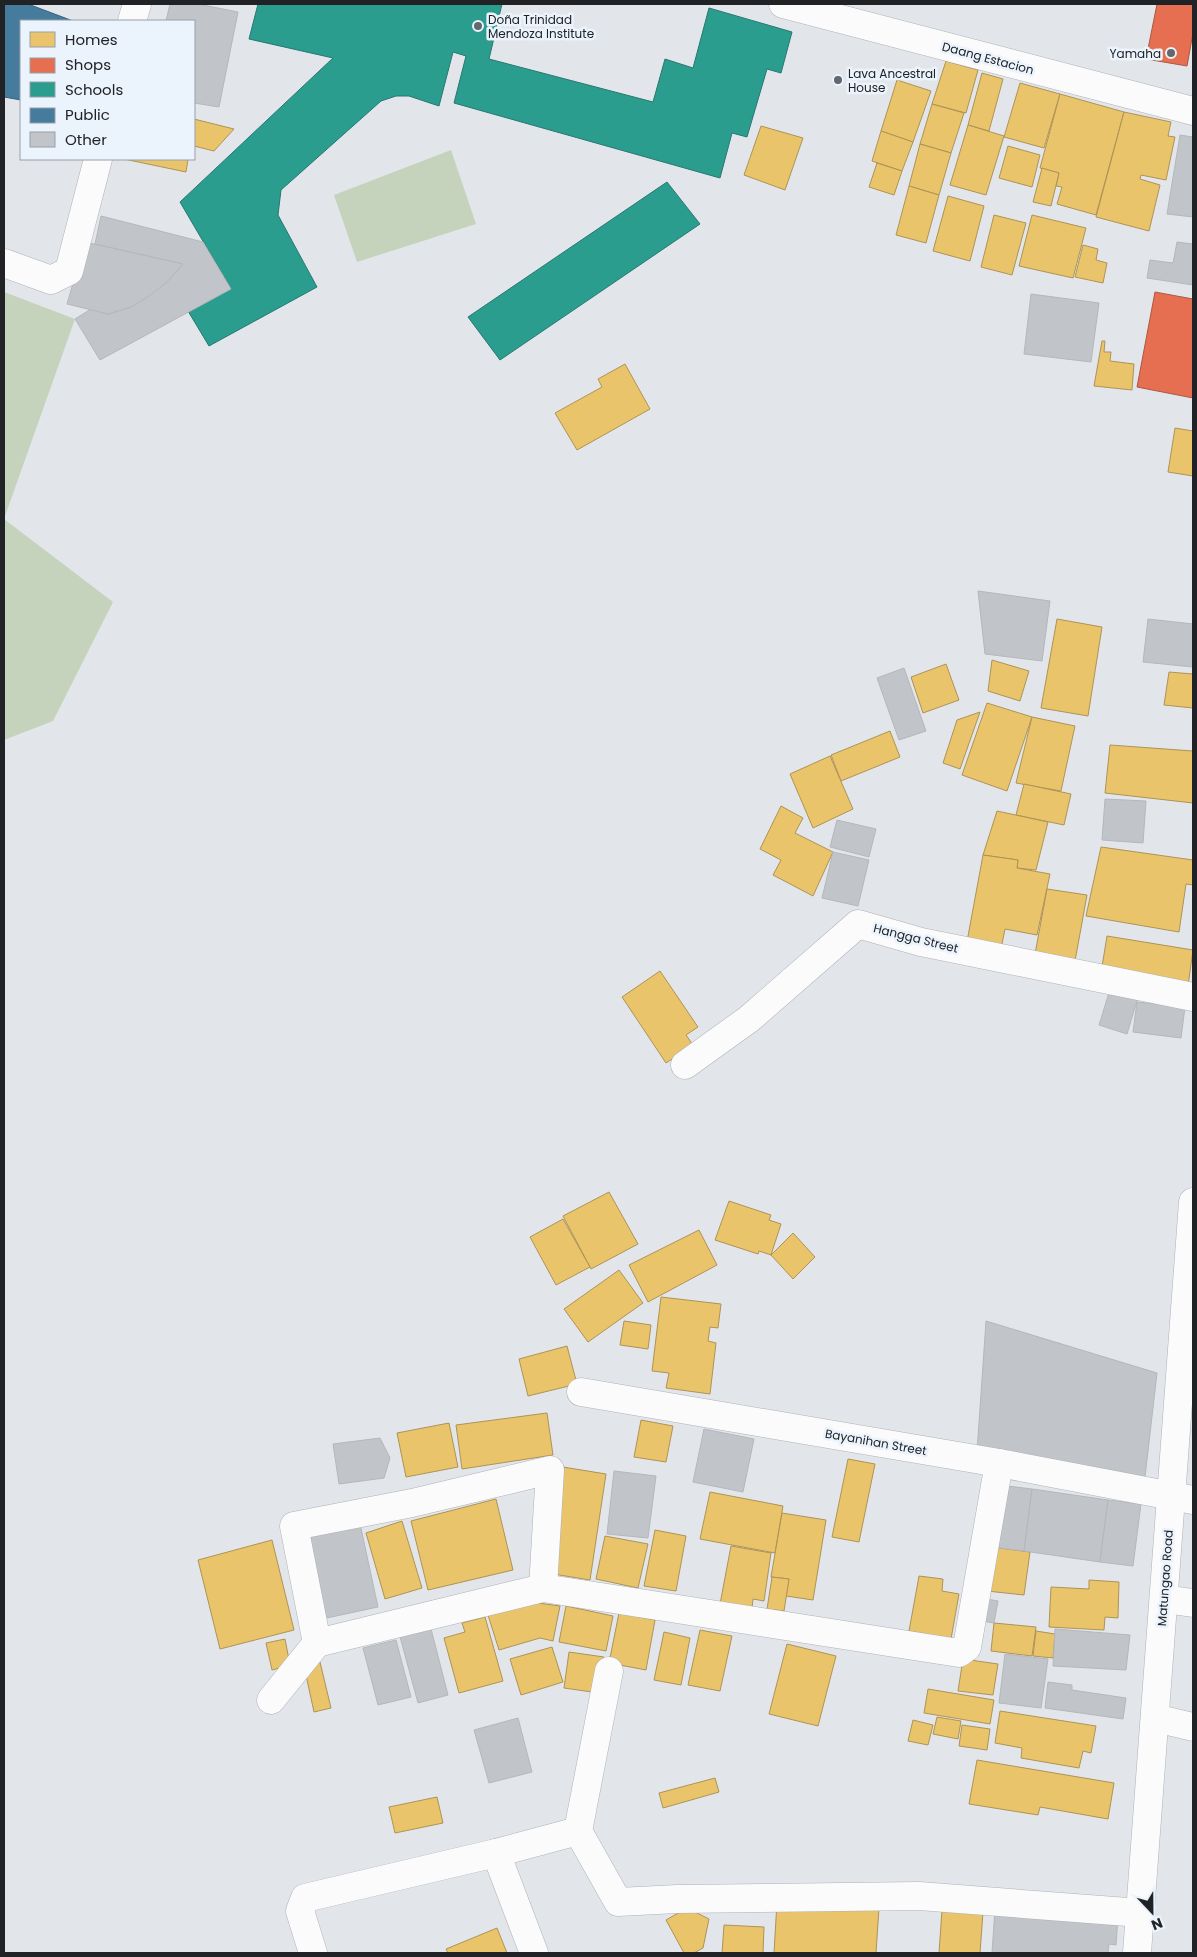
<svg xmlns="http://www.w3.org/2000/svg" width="1197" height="1957" viewBox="0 0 1197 1957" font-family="Poppins,sans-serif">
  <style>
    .green { fill: #c5d3bc }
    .homes { fill: #e9c46a; stroke: #ad9356 }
    .shops { fill: #e76f51; stroke: #ab5844 }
    .schools { fill: #2a9d8f; stroke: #277870 }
    .public { fill: #457b9d; stroke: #3a6079 }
    .building { fill: #c1c4c8; stroke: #b4b7bb }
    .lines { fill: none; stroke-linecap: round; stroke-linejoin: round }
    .minor-casing { stroke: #aeb1b5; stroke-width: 29 }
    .secondary-casing { stroke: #aeb1b5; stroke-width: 29 }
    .minor { stroke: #fbfbfc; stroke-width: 28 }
    .secondary { stroke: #fbfbfc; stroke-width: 28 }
    .poi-dot { fill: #64676b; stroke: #ebf3fd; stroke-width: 2 }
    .labels { text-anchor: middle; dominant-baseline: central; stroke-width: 5; stroke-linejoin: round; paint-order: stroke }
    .poi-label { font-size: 12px; fill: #202226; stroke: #ebf3fd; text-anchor: start }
    .street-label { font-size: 12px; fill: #202226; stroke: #ebf3fd }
  </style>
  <rect width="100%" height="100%" fill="#e2e6eb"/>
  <g class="green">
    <path d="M451,150L476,224L357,262L334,195Z"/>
    <path d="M4,292L75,319L4,519L113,602L53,721L4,740Z"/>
  </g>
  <g class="homes">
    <path d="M946,61L978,70L966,113L932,104Z"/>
    <path d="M982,73L1003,79L989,131L968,125Z"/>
    <path d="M897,80L931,91L913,142L881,131Z"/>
    <path d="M1020,83L1060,94L1044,148L1004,137Z"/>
    <path d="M1060,94L1124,112L1096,215L1057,204L1062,187L1056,186L1059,173L1040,168Z"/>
    <path d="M932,104L964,113L951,153L920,144Z"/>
    <path d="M1124,112L1171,122L1168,136L1175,137L1166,180L1141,175L1140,179L1160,185L1149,231L1096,217Z"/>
    <path d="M194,119L234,129L214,151L194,146Z"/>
    <path d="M968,125L1004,136L986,195L950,185Z"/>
    <path d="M761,126L803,138L785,190L744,175Z"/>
    <path d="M881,131L913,142L902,171L872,161Z"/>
    <path d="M920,144L951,153L939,195L909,186Z"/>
    <path d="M1008,146L1040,155L1032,187L999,178Z"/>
    <path d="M124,159H188L186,172Z"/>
    <path d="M877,163L902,171L894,195L869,187Z"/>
    <path d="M1042,168L1059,173L1051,206L1033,202Z"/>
    <path d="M909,186L939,195L926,243L896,235Z"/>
    <path d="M948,196L984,206L970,261L933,251Z"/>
    <path d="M994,215L1026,223L1012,275L981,267Z"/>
    <path d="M1032,215L1086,228L1073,278L1019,266Z"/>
    <path d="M1083,245L1098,249L1096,260L1107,263L1103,283L1075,277Z"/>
    <path d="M1102,341H1105L1104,352H1111L1110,361L1134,364L1132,390L1094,386Z"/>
    <path d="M625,364L650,409L577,450L555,413L602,387L598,379Z"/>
    <path d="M1175,428L1193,431V476L1168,472Z"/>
    <path d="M1057,619L1102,627L1088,716L1041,708Z"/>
    <path d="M992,660L1029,671L1020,701L988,691Z"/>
    <path d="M946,664L959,700L923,713L911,677Z"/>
    <path d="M1169,672L1193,674V708L1164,705Z"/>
    <path d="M987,703L1032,717L1007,791L962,775Z"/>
    <path d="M980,712L960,769L943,763L957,720Z"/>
    <path d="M1032,717L1075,726L1061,791L1016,783Z"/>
    <path d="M890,731L900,757L841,781L831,755Z"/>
    <path d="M1110,745L1193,751V803L1105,793Z"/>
    <path d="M830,756L853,809L813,828L790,774Z"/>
    <path d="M1024,784L1071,794L1064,825L1016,815Z"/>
    <path d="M781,806L803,818L795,833L833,852L813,896L773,875L781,860L760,849Z"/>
    <path d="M997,811L1048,822L1036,870L1017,868L1018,860L983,855Z"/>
    <path d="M1101,847L1193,860V885L1186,884L1179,932L1086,916Z"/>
    <path d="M983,855L1018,860L1017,868L1050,874L1037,935L1005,929L1000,954L966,947Z"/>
    <path d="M1047,889L1087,895L1075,961L1035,954Z"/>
    <path d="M1107,936L1193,950L1188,986L1101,973Z"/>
    <path d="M660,971L698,1027L686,1035L693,1045L666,1063L622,997Z"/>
    <path d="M609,1192L638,1244L591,1269L563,1216Z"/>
    <path d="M729,1201L771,1215L769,1220L781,1224L771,1255L759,1251L758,1254L715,1240Z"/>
    <path d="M563,1219L590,1267L556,1285L530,1237Z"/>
    <path d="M699,1230L717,1265L648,1302L629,1265Z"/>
    <path d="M793,1233L815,1257L793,1279L771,1255Z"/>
    <path d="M619,1270L643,1303L588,1342L564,1309Z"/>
    <path d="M661,1297L721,1304L718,1328L710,1327L708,1341L716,1343L710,1394L666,1388L669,1373L652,1371Z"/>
    <path d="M624,1321L651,1325L648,1349L620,1345Z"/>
    <path d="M567,1346L577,1384L528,1396L519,1359Z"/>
    <path d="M547,1413L553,1455L462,1469L456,1425Z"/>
    <path d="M641,1420L673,1426L666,1462L634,1457Z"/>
    <path d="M449,1423L458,1467L406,1477L397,1433Z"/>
    <path d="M848,1459L875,1464L859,1542L832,1537Z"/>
    <path d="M563,1467L606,1474L590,1580L547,1573Z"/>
    <path d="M710,1492L783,1506L775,1553L700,1539Z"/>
    <path d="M496,1499L513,1570L428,1590L411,1521Z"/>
    <path d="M782,1513L826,1520L813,1600L786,1596L789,1579L771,1577Z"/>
    <path d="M402,1521L422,1588L385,1599L366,1533Z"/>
    <path d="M655,1530L686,1536L676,1591L644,1586Z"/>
    <path d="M605,1536L648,1544L638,1588L596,1579Z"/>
    <path d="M272,1540L294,1630L220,1649L198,1560Z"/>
    <path d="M731,1546L771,1553L764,1601L753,1599L752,1609L720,1604Z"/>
    <path d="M992,1547L1030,1552L1024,1595L987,1591Z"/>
    <path d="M919,1576L943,1579L942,1591L959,1594L951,1639L909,1631Z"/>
    <path d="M772,1577L789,1579L784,1611L767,1609Z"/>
    <path d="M1089,1580L1119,1582L1118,1618L1105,1617L1104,1630L1049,1627L1051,1587L1089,1589Z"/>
    <path d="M530,1602L560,1606L553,1641L540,1638L499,1650L488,1615Z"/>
    <path d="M566,1606L613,1616L606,1651L559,1642Z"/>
    <path d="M619,1613L655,1620L646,1670L609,1663Z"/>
    <path d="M485,1617L503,1681L459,1693L444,1638L465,1632L462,1623Z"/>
    <path d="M994,1623L1036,1627L1032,1656L991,1651Z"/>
    <path d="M700,1630L732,1636L720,1691L688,1685Z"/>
    <path d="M1036,1631L1055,1634L1053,1658L1033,1656Z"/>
    <path d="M664,1632L690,1638L681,1685L654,1680Z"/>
    <path d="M285,1639L290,1665L272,1670L266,1643Z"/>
    <path d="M787,1644L836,1656L818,1726L769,1714Z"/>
    <path d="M552,1647L563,1682L521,1695L510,1659Z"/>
    <path d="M569,1652L604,1657L599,1693L564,1688Z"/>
    <path d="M963,1659L998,1664L993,1695L958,1691Z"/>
    <path d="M320,1662L331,1708L314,1712L304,1666Z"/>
    <path d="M928,1689L994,1700L990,1724L924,1713Z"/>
    <path d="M1000,1711L1096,1726L1091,1753L1083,1751L1079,1768L1021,1758L1022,1748L995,1743Z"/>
    <path d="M937,1717L961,1721L958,1739L933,1734Z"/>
    <path d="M913,1720L933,1725L928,1745L908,1741Z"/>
    <path d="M962,1725L990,1729L987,1750L959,1746Z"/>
    <path d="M977,1760L1114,1783L1108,1819L1040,1807L1038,1815L969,1804Z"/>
    <path d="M715,1778L719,1792L663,1808L659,1793Z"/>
    <path d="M437,1797L443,1823L395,1833L389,1807Z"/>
    <path d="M777,1902L879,1908L876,1953H774Z"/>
    <path d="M687,1908L709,1919L703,1948L694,1953H684L666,1920Z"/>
    <path d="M942,1910L983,1912L980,1953H939Z"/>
    <path d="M724,1925L764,1927L763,1953H722Z"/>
    <path d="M497,1928L507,1953H448L446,1949Z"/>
  </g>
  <g class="shops">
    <path d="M1157,4H1193V33L1187,66L1146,59Z"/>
    <path d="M1155,292L1193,299V398L1137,387Z"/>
  </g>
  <g class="schools">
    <path d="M258,4H502L489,59L653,102L665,59L693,68L709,8L792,32L781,73L767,69L747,137L732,133L720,178L454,103L466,56L453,52L439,106L409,96H396L381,101L281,190L278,215L317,287L209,346L188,311L231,289L180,202L333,58L249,39Z"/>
    <path d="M667,182L700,224L500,360L468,317Z"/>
  </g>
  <path class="public" d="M4,4H28L73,21H21V100L4,97Z"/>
  <g class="building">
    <path d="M170,4H198L238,12L219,107L194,103V21H166Z"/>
    <path d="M1180,135L1193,137V217L1167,214Z"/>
    <path d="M101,216L203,242L231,289L100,360L75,319L91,309L108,314L131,307L166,283L183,264L95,244Z"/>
    <path d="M85,242L183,264L166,283L146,298L131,307L108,314L67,304Z"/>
    <path d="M1177,242L1193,244V285L1147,278L1150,260L1173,263Z"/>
    <path d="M1031,294L1099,303L1091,362L1024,354Z"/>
    <path d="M978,591L1050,601L1042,661L985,654Z"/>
    <path d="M1148,619L1193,624V667L1143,662Z"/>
    <path d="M904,668L926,731L899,740L877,678Z"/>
    <path d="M1105,799L1146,801L1143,843L1102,840Z"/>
    <path d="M837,820L876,829L869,857L830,847Z"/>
    <path d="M833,852L869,860L858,906L822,898Z"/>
    <path d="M1112,983L1140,991L1127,1034L1099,1025Z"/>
    <path d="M1137,1002L1185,1007L1181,1038L1133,1032Z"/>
    <path d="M986,1321L1157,1373L1145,1477L977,1452Z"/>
    <path d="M704,1429L754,1439L743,1492L693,1482Z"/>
    <path d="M380,1438L390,1458L384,1478L339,1484L333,1444Z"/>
    <path d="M614,1471L656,1476L648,1538L607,1534Z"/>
    <path d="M999,1485L1032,1489L1024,1551L992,1547Z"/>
    <path d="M1032,1489L1108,1500L1100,1562L1024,1551Z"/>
    <path d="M1108,1500L1141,1504L1133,1566L1100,1562Z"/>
    <path d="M359,1519L378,1607L322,1619L303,1530Z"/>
    <path d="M981,1598L998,1601L994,1623L976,1620Z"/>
    <path d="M430,1625L448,1695L418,1703L399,1633Z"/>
    <path d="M1055,1629L1130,1635L1126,1670L1053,1666Z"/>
    <path d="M396,1640L411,1697L378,1705L363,1648Z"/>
    <path d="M1005,1654L1048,1659L1041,1708L999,1703Z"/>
    <path d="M1048,1682L1072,1685V1690L1126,1698L1123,1719L1045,1708Z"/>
    <path d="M518,1718L532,1772L489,1783L474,1730Z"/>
    <path d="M995,1909L1118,1917L1116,1945L1109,1944L1108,1953H992Z"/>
  </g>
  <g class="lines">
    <g class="minor-casing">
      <g id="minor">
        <path d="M783,4L1193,111"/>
        <path d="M132,21L137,4"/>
        <path d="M4,263L51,280L69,271L98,159"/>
        <path d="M685,1065L749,1019L858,924L921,942L1193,997"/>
        <path d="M581,1392L999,1463L1193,1500"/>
        <path d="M543,1588L550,1470L412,1503L294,1526L317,1643L543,1588L959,1653L967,1647L999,1463"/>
        <path d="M1164,1599L1193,1603"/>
        <path d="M609,1671L578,1831L618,1902L677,1899L919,1896L1141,1913"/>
        <path d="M271,1700L317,1643"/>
        <path d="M1155,1718L1193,1727"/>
        <path d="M496,1853L534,1953"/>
        <path d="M313,1953L300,1911L305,1898L496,1853L578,1831"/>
      </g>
    </g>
    <g class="secondary-casing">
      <path id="secondary" d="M1137,1953L1193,1202"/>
    </g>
    <use href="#minor" class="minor"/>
    <use href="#secondary" class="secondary"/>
  </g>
  <g class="poi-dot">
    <circle cx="478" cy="26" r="5"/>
    <circle cx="1171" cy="53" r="5"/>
    <circle cx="838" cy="80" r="5"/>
  </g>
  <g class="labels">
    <g class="poi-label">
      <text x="488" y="19">Doña Trinidad<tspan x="488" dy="14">Mendoza Institute</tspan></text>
      <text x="1161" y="53" text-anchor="end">Yamaha</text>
      <text x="848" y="73">Lava Ancestral<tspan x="848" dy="14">House</tspan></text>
    </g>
    <g class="street-label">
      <text transform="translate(988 58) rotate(15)">Daang Estacion</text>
      <text transform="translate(916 938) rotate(14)">Hangga Street</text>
      <text transform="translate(876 1442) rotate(10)">Bayanihan Street</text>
      <text transform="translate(1165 1578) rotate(-86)">Matungao Road</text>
    </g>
  </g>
  <rect width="1197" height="1957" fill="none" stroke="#202226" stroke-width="10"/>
  <rect x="20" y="20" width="175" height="140" fill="#ebf3fd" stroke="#9a9fa7"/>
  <rect x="30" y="32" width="25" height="15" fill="#e9c46a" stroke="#9a9fa7"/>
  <text x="65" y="45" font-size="15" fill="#202226">Homes</text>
  <rect x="30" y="58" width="25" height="15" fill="#e76f51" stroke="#9a9fa7"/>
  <text x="65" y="70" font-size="15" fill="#202226">Shops</text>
  <rect x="30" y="82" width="25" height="15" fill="#2a9d8f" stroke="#9a9fa7"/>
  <text x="65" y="95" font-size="15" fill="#202226">Schools</text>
  <rect x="30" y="108" width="25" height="15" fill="#457b9d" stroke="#9a9fa7"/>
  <text x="65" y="120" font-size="15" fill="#202226">Public</text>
  <rect x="30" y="132" width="25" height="15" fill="#c1c4c8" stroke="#9a9fa7"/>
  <text x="65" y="145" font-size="15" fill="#202226">Other</text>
  <g transform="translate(1152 1912) rotate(158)" stroke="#ebf3fd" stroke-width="4" paint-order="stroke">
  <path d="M0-4L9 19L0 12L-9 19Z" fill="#202226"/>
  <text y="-8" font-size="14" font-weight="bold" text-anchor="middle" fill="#202226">N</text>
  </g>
</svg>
